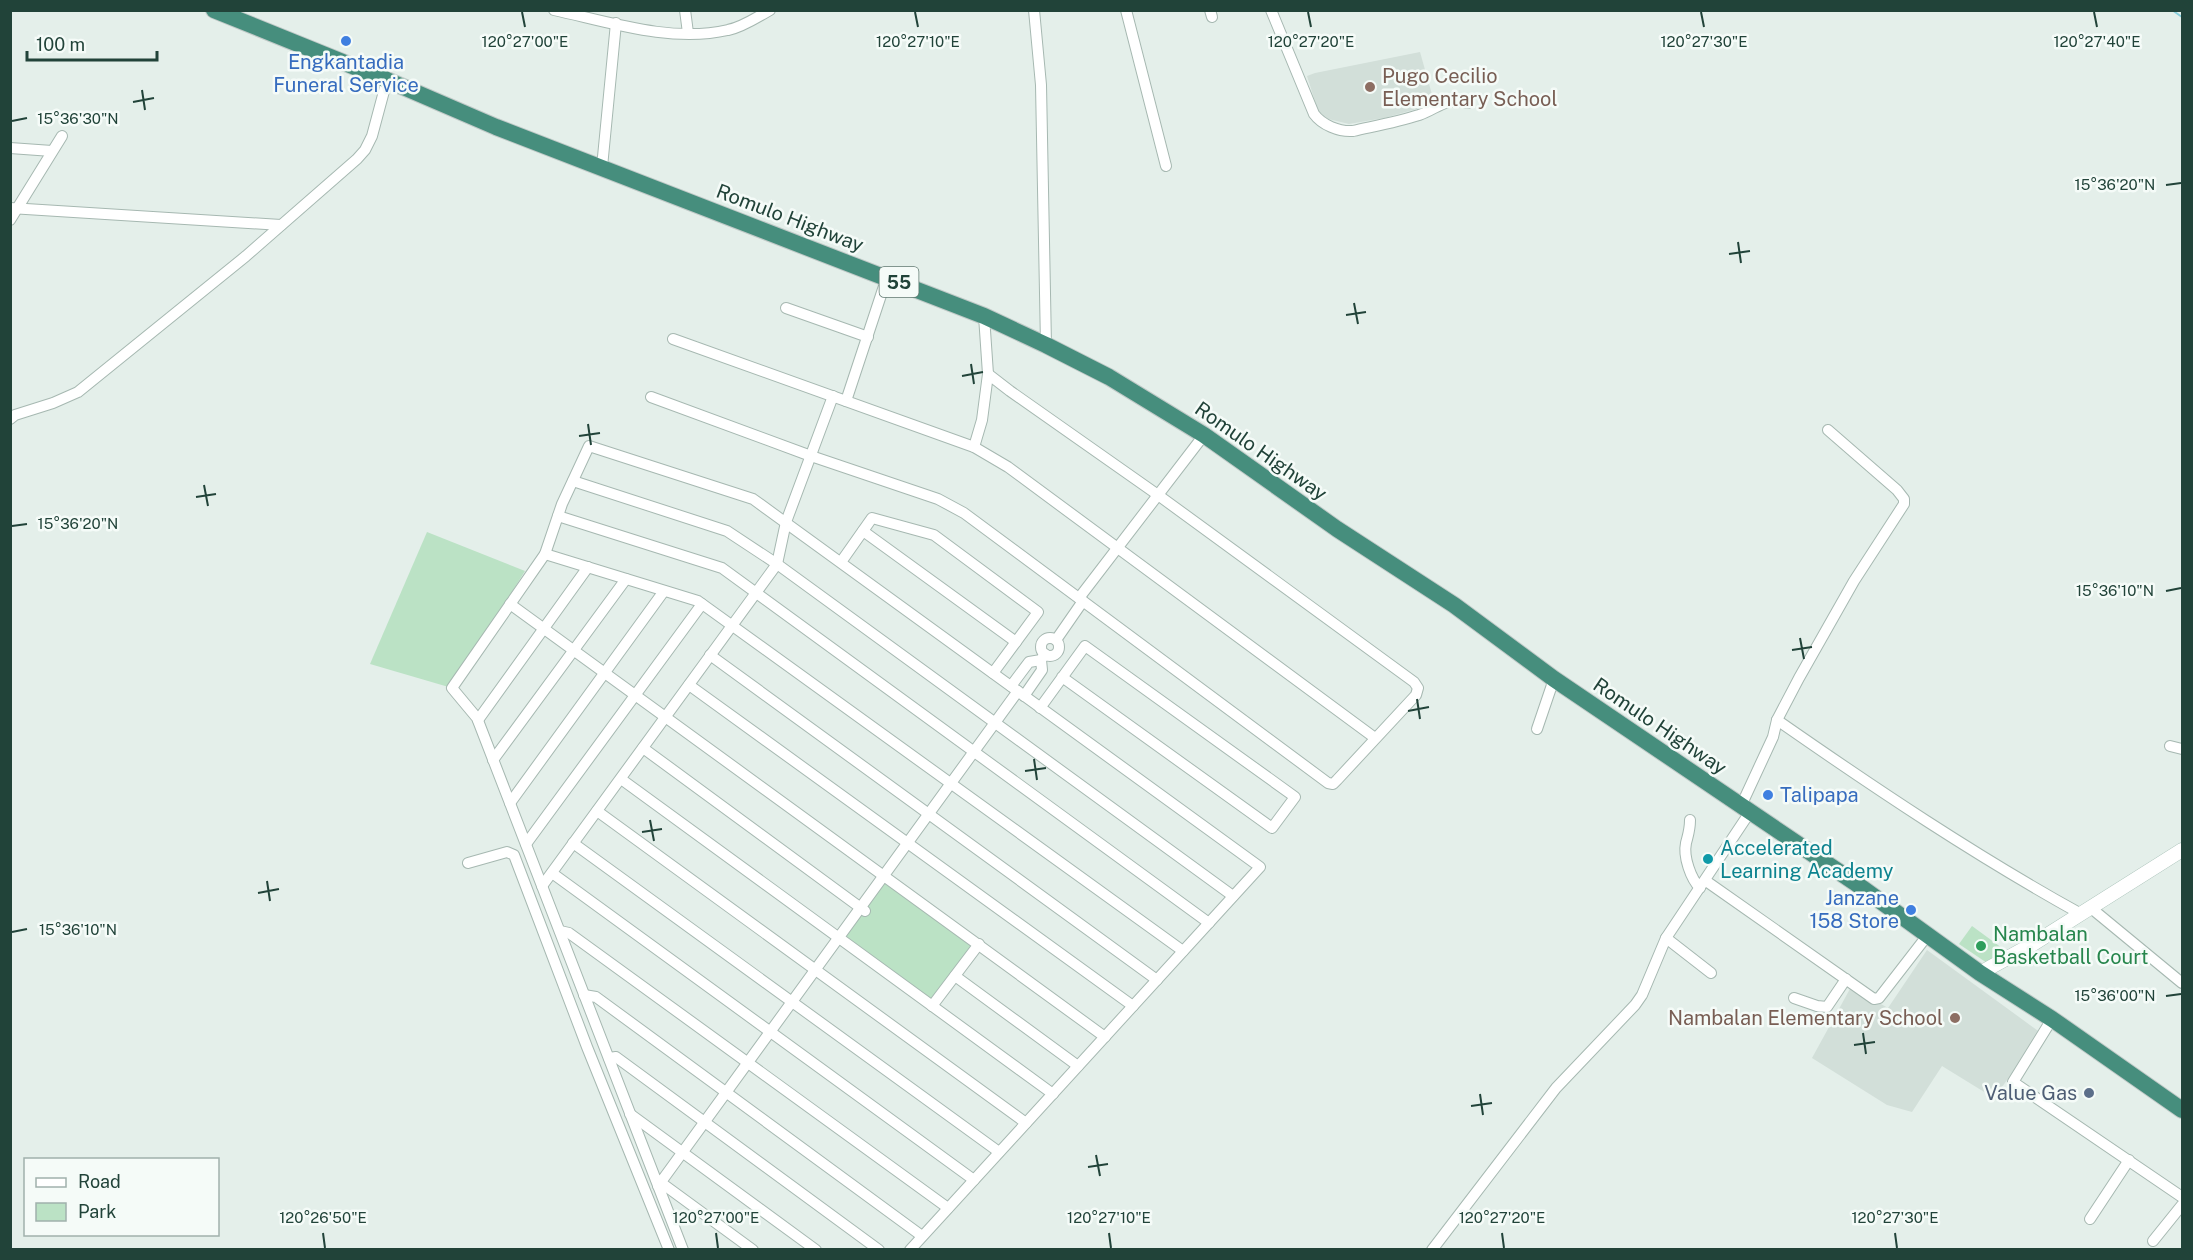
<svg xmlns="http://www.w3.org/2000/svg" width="2193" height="1260" viewBox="0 0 2193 1260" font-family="'Public Sans',sans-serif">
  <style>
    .built { fill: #d2dfd9 }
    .green { fill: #bbe2c5 }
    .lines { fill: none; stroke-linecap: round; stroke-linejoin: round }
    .stream { stroke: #86ceda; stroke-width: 2 }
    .minor-casing { stroke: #a6b8b1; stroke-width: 12 }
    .secondary-casing { stroke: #a1bcb2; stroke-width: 15 }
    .trunk-casing { stroke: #c1cac8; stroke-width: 18 }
    .minor { stroke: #fff; stroke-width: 10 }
    .secondary { stroke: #fff; stroke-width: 14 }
    .trunk { stroke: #468e7d; stroke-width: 16 }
    .ticks { fill: none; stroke: #214339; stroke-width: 2 }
    .shop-dot { fill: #3f7fe0; stroke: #f5fbf8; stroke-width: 2 }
    .education-dot { fill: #8d6e63; stroke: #f5fbf8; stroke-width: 2 }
    .culture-dot { fill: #0f9aa8; stroke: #f5fbf8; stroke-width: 2 }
    .leisure-dot { fill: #2e9e5b; stroke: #f5fbf8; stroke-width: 2 }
    .service-dot { fill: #5c6f8a; stroke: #f5fbf8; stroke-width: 2 }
    .labels { text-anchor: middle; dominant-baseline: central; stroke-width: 5; stroke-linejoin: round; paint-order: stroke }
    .shield { fill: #f5fbf8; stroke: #617a72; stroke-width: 1.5 }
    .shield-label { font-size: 18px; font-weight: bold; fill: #214339 }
    .shop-label { font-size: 20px; fill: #366cbe; stroke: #f5fbf8 }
    .education-label { font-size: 20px; fill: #785e54; stroke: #f5fbf8; text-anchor: start }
    .street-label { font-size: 20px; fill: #214339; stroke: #f5fbf8 }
    .culture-label { font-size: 20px; fill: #0d838f; stroke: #f5fbf8; text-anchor: start }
    .leisure-label { font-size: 20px; fill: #27864d; stroke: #f5fbf8; text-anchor: start }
    .service-label { font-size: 20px; fill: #4e5e75; stroke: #f5fbf8; text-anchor: end }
    .ticks-label { font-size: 15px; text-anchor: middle; fill: #214339; stroke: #f5fbf8; stroke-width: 5; stroke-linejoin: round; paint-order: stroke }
  </style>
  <rect width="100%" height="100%" fill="#e4efea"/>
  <g class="built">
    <path d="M1420,52L1433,98L1431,105L1384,118L1349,124L1320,117L1307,76L1315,73Z"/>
    <path d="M1927,950L2041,1033L1994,1098L1942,1066L1912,1112L1887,1105L1812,1058L1851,987L1888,1008Z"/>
  </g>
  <g class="green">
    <path d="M427,532L525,571L452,688L370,664Z"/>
    <path d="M884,881L974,946L932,1002L844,937Z"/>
    <path d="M1972,926L2002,948L1990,965L1959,944Z"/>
  </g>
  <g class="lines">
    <path class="stream" d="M2172,10L2182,17"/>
    <g class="minor-casing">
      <g id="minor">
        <path d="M554,10C609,22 671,43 728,30C743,27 757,17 770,10"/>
        <path d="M685,10L688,33"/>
        <path d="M1034,10L1041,85L1046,345"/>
        <path d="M1126,10L1166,166"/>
        <path d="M1210,10L1212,17"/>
        <path d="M1271,10L1314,114C1322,125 1339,132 1353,131C1375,126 1397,122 1419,115C1439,108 1444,97 1468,103"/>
        <path d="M10,148L52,151"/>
        <path d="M602,167L616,23"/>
        <path d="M10,208L281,225"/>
        <path d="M10,220L62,136"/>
        <path d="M786,308L868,337"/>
        <path d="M984,316L988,374"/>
        <path d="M673,339L974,447L1008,467L1375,738"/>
        <path d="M651,397L811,456L938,499L964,513L1328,783L1333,784L1337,780L1416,695L1418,688L1414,682L1158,495L1010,391L988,374L982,420L974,447"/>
        <path d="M846,401L887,277"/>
        <path d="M10,419L15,415L53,403L78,392L246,256L357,159L365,150L372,136L387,80"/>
        <path d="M573,481L727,531L777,564L1233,896"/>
        <path d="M558,516L722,568L1209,923"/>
        <path d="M863,531L1016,642"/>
        <path d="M545,554L698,601L1183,951"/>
        <path d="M841,562L872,518L934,535L1038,612L993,673"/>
        <path d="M1079,598L1204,435"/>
        <path d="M510,604L1105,1037"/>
        <circle cx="1050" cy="647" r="9"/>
        <path d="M1056,640L1083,601"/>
        <path d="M710,655L1157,980"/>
        <path d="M689,685L1133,1006"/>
        <path d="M1011,686L1029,662L1041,660"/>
        <path d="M1024,696L1042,670L1041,660L1045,654"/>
        <path d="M1040,708L1085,646L1295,797L1272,828L1062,677"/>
        <path d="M478,720L588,567"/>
        <path d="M1777,720C1876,789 1976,856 2081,914"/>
        <path d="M1537,729L1554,679"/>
        <path d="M2170,746L2182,749"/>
        <path d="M643,748L865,911"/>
        <path d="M493,760L626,579"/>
        <path d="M621,779L1053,1094"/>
        <path d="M510,803L664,591"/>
        <path d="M1741,806L1773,737L1777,720L1799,678L1854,581L1904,504V499L1897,490L1828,430"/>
        <path d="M597,811L1026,1123"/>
        <path d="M1690,820C1690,830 1688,835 1686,843C1683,857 1691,879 1700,888"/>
        <path d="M573,843L999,1152"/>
        <path d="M526,844L702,604"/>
        <path d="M468,863L507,852L514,855L587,1047L669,1250"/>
        <path d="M552,873L974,1180"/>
        <path d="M1706,881L1874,999L1879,998L1927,936"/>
        <path d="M542,886L777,564L786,522L833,396"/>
        <path d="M2091,908L2182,983"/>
        <path d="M560,931L569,933L948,1208"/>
        <path d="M1666,938L1711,973"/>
        <path d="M955,976L1078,1066"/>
        <path d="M584,995L596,997L922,1236"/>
        <path d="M1794,998L1817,1006L1827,1007L1846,979"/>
        <path d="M932,1006L979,944"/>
        <path d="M2052,1019L2013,1082L2182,1197"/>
        <path d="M609,1058L616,1057L879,1250"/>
        <path d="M630,1114L816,1250"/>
        <path d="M656,1179L753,1250"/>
        <path d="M658,1186L1018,691"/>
        <path d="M2090,1219L2129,1160"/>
        <path d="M2153,1241L2182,1205"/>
        <path d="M683,1250L477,718L452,688L545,554L562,504L589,446L753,499L1260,867L910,1250"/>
        <path d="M1432,1250L1556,1088L1635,1005L1642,995L1666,938L1750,812"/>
      </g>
    </g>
    <g class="secondary-casing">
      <path id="secondary" d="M1980,973L2033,944L2182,850"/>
    </g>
    <g class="trunk-casing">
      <path id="trunk" d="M214,10L387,80L496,127L984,316L1046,345L1109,377L1204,435L1337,529L1454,605L1554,679L1854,882L1980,973L2052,1019L2182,1110"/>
    </g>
    <use href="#minor" class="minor"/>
    <use href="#secondary" class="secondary"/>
    <use href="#trunk" class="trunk"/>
  </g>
  <path class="ticks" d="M522,12L525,27M915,12L918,27M1308,12L1311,27M1701,12L1704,27M2094,12L2097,27M142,90L145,110M133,102L154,98M12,121L27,118M2166,185L2181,183M1738,242L1741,263M1729,254L1750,251M1354,303L1358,324M1346,315L1366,312M971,364L974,384M962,376L983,372M588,424L591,445M579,436L600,433M204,485L208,506M196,497L216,494M12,526L27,524M2166,591L2181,588M1800,638L1804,659M1792,650L1812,647M1417,699L1420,719M1408,711L1429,707M1034,759L1037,780M1025,771L1046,768M650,820L654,841M642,832L662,829M267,881L270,901M258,893L279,889M12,932L27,929M2166,996L2181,994M1863,1033L1866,1054M1854,1045L1875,1042M1480,1094L1483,1115M1471,1106L1492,1103M1096,1155L1100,1176M1088,1167L1108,1164M323,1233L325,1248M716,1233L718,1248M1109,1233L1111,1248M1502,1233L1504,1248M1895,1233L1897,1248"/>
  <g class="shop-dot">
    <circle cx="346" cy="41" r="6"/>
    <circle cx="1768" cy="795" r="6"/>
    <circle cx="1911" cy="910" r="6"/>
  </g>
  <g class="education-dot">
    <circle cx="1370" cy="87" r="6"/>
    <circle cx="1955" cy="1018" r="6"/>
  </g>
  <circle class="culture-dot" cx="1708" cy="859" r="6"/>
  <circle class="leisure-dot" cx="1981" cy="946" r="6"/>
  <circle class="service-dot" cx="2089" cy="1093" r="6"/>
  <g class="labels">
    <rect class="shield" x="879.5" y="267" width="39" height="30" rx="4.5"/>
    <g class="shield-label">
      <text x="899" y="282">55</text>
    </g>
    <g class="shop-label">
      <text x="346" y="62">Engkantadia<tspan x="346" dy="23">Funeral Service</tspan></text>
      <text x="1780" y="795" text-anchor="start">Talipapa</text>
      <text x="1899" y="898" text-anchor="end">Janzane<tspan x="1899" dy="23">158 Store</tspan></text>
    </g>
    <g class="education-label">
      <text x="1382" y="76">Pugo Cecilio<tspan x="1382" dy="23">Elementary School</tspan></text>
      <text x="1943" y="1018" text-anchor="end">Nambalan Elementary School</text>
    </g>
    <g class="street-label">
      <text transform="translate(790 218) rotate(21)">Romulo Highway</text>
      <text transform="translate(1261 451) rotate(35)">Romulo Highway</text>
      <text transform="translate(1660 726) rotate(34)">Romulo Highway</text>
    </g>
    <g class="culture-label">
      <text x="1720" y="848">Accelerated<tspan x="1720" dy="23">Learning Academy</tspan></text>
    </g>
    <g class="leisure-label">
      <text x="1993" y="934">Nambalan<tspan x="1993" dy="23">Basketball Court</tspan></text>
    </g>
    <g class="service-label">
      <text x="2077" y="1093">Value Gas</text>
    </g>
  </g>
  <g class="ticks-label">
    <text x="525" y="47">120°27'00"E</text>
    <text x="918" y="47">120°27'10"E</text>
    <text x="1311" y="47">120°27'20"E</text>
    <text x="1704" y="47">120°27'30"E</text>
    <text x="2097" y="47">120°27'40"E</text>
    <text x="78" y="124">15°36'30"N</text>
    <text x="2115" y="190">15°36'20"N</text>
    <text x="78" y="529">15°36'20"N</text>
    <text x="2115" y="596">15°36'10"N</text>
    <text x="78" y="935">15°36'10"N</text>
    <text x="2115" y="1001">15°36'00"N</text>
    <text x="323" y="1223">120°26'50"E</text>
    <text x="716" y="1223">120°27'00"E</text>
    <text x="1109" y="1223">120°27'10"E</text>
    <text x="1502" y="1223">120°27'20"E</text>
    <text x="1895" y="1223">120°27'30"E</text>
  </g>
  <rect width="2193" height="1260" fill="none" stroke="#214339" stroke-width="24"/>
  <rect x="24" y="1158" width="195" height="78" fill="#f5fbf8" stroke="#a0b1ac" stroke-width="1.5"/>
  <rect x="36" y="1178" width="30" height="9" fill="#ffffff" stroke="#a0b1ac" stroke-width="1.5"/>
  <text x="78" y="1188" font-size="18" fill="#214339">Road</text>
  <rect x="36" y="1203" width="30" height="18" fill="#bbe2c5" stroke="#a0b1ac" stroke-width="1.5"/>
  <text x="78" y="1218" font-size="18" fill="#214339">Park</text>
  <path d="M27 51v9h130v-9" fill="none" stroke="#214339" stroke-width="3"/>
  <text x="36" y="51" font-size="18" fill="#214339" stroke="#f5fbf8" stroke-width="4.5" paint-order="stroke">100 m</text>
</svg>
